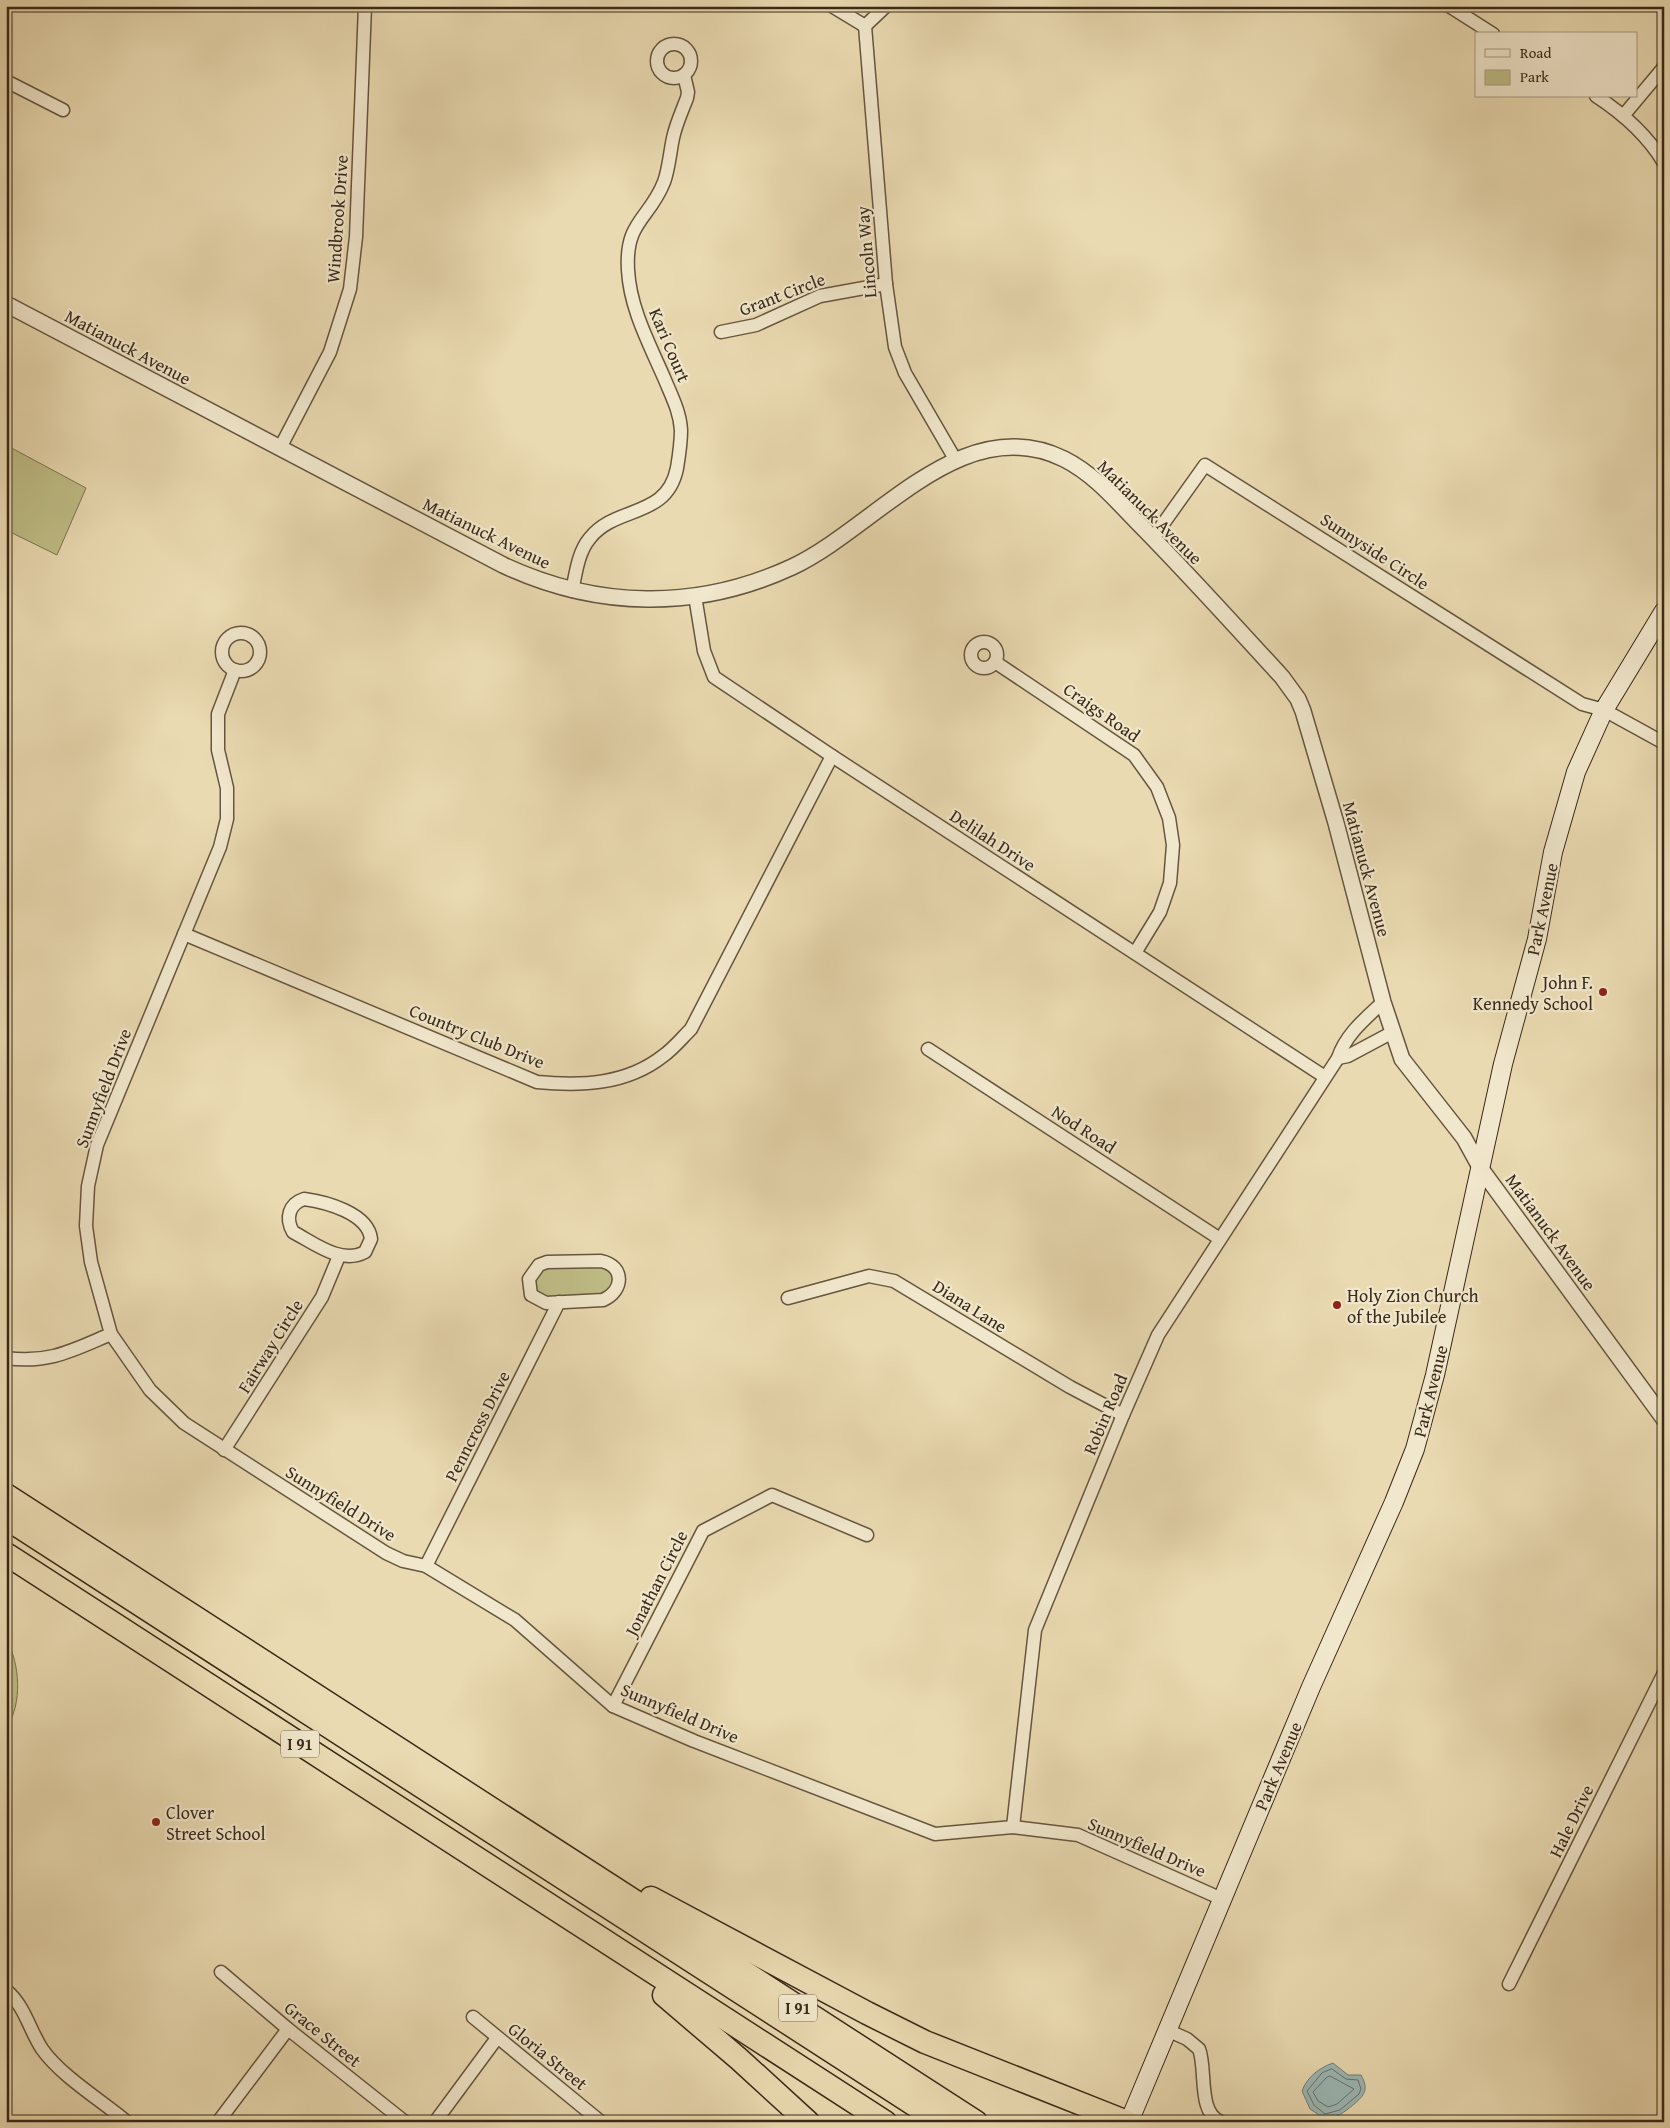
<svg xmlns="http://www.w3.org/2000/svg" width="1670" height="2128" viewBox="0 0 1670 2128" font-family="'Gentium Book Plus',serif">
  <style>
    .green { fill: #bfbd86; stroke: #7c7450 }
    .water { fill: #9bb8b6; stroke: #747f77 }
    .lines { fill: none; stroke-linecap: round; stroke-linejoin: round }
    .shore { stroke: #6a7168; stroke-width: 1 }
    .minor-casing { stroke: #65563f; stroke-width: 15 }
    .tertiary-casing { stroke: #65563f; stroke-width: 18 }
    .secondary-casing { stroke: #392a19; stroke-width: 20 }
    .motorway-casing { stroke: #392a19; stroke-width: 25 }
    .minor { stroke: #f1e7cc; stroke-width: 12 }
    .tertiary { stroke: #f1e7cc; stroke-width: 15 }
    .secondary { stroke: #f1e7cc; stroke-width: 18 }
    .motorway { stroke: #eadab1; stroke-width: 22 }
    .poi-dot { fill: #8f2418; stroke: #f1e7cc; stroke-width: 2 }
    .labels { text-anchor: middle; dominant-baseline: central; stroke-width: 4.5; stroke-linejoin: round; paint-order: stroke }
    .shield { fill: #f1e7cc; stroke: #70634f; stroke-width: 1 }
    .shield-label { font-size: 16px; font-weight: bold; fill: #392a19 }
    .street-label { font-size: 18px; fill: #392a19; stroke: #f1e7cc }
    .poi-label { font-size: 18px; fill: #392a19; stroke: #f1e7cc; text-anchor: start }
  </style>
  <rect width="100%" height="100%" fill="#eadab1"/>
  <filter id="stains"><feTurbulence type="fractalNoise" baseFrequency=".004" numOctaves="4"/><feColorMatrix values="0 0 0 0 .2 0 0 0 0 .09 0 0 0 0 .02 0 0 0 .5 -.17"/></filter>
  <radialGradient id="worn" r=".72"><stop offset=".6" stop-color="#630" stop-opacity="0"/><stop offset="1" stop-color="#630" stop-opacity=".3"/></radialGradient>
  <g class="green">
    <path d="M6,445L86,488L57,555L6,530Z"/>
    <path d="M599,1266L611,1270L615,1282L604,1295L547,1298L535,1291L534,1282L538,1272L547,1268Z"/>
    <path d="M6,1638C20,1664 23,1703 6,1729Z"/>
  </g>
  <path class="water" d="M1333,2063L1348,2075H1361C1369,2089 1365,2095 1353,2105C1343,2113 1338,2117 1325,2119L1310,2109L1302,2091C1307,2077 1319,2068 1333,2063Z"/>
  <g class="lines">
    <g class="shore">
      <path d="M1332,2069L1346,2079L1358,2080L1361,2089L1359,2094L1340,2110L1325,2114L1314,2105L1307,2091L1322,2073Z"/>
      <path d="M1330,2076L1354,2089L1337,2104L1328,2107L1318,2101L1313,2092L1326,2078Z"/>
    </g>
    <g class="minor-casing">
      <g id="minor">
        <path d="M832,6L865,26"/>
        <path d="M1449,6L1493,34"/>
        <path d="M865,26L886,284L895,347L905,373L955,459"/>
        <path d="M865,26L886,6"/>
        <circle cx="674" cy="61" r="17"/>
        <path d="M6,81L63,110"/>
        <path d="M1596,96C1622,113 1648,136 1664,163"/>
        <path d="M1623,116L1664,67"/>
        <path d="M721,332L756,325L820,296L886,284"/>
        <path d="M280,448L330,352L350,289L356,237L365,6"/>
        <path d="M1153,538L1205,465L1582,704L1604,710L1664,743"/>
        <path d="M572,591C576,573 578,552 590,538C616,505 667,519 677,468C679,456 681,443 681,430C680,412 672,397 665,380C650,345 630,309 628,270C625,221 649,220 664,182C669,168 670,152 673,138C676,124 682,111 687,98L688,92L684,75"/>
        <path d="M695,596L704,651L714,677L832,756L1325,1077"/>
        <circle cx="241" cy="652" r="19"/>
        <circle cx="984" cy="655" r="13"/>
        <path d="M995,662L1134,755L1157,787L1169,818L1173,845L1170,883L1160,912L1135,953"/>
        <path d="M235,670L218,714V750L227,788V819L220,847L97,1145L88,1186L86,1226L91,1262L111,1334L150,1390L184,1423L386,1553L403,1561L426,1566L515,1620L613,1706L694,1741L935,1834L1013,1827L1078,1835L1222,1899"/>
        <path d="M184,934L537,1082C581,1086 626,1085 663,1056C673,1049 682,1038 691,1029L832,756"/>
        <path d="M928,1049L1220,1239"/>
        <path d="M1338,1058L1348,1056L1393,1032"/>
        <path d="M304,1199C326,1202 368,1213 371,1239L365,1252C341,1265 314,1243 293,1232C285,1218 289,1204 304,1199Z"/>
        <path d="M601,1261C625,1266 624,1291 603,1300L546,1303L531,1295L529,1279L539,1265L547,1262Z"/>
        <path d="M788,1298L869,1276L894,1281L1070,1387L1123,1415"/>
        <path d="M6,1358C49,1364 73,1350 111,1334"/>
        <path d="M224,1450L322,1297L339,1256"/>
        <path d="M426,1566L559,1302"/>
        <path d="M613,1706L703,1531L772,1495L867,1535"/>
        <path d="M1013,1827L1035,1630L1123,1415L1158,1335L1338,1058C1346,1034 1365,1019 1383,1002"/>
        <path d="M221,1972L288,2029L405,2122"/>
        <path d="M1509,1984L1664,1673"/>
        <path d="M6,1990C25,2006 29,2029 42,2049C62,2077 101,2100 127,2122"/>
        <path d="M473,2017L601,2122"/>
        <path d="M1167,2030L1187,2039L1199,2049C1207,2069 1197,2113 1221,2122"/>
        <path d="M218,2122L288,2029"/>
        <path d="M435,2122L497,2038"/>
      </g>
    </g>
    <g class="tertiary-casing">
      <path id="tertiary" d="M6,304L503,565C597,609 697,611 792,567C877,527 962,409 1064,459C1096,475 1119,504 1144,529C1191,577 1236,627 1282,677L1298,699L1303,711L1336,823L1383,1002L1402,1059L1464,1138L1481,1169L1664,1419"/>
    </g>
    <g class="secondary-casing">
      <path id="secondary" d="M1129,2122L1311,1687L1394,1502L1415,1449L1435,1375L1503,1064L1537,939L1553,852L1576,772L1604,710L1664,611"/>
    </g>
    <g class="motorway-casing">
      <g id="motorway">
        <path d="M6,1495L976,2122"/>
        <path d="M6,1518L941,2122"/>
        <path d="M6,1554L885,2122"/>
        <path d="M651,1898L867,2013L925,2042L1127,2122"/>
        <path d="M664,1995L739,2059L808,2122"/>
      </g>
    </g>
    <use href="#minor" class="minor"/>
    <use href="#tertiary" class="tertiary"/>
    <use href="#secondary" class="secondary"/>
    <use href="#motorway" class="motorway"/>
  </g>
  <g class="poi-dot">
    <circle cx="1603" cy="992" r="5"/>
    <circle cx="1337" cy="1305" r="5"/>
    <circle cx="156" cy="1822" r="5"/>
  </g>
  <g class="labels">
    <g class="shield">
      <rect x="281" y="1730.5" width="38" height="27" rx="4"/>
      <rect x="779" y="1994.5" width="38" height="27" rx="4"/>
    </g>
    <g class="shield-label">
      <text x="300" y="1744">I 91</text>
      <text x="798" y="2008">I 91</text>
    </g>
    <g class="street-label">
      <text transform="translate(337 219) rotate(-86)">Windbrook Drive</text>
      <text transform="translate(866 252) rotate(-95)">Lincoln Way</text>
      <text transform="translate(782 294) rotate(-21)">Grant Circle</text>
      <text transform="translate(670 345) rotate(67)">Kari Court</text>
      <text transform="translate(128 347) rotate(28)">Matianuck Avenue</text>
      <text transform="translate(1150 512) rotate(45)">Matianuck Avenue</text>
      <text transform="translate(487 533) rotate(26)">Matianuck Avenue</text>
      <text transform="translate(1375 551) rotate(33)">Sunnyside Circle</text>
      <text transform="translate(1102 712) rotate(35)">Craigs Road</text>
      <text transform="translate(993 840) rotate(33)">Delilah Drive</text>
      <text transform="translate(1367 869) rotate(75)">Matianuck Avenue</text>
      <text transform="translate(1542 909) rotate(-78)">Park Avenue</text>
      <text transform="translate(477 1036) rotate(22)">Country Club Drive</text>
      <text transform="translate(103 1088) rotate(-69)">Sunnyfield Drive</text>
      <text transform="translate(1084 1129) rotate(33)">Nod Road</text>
      <text transform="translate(1551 1232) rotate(54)">Matianuck Avenue</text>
      <text transform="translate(970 1306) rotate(32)">Diana Lane</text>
      <text transform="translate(270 1346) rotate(-58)">Fairway Circle</text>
      <text transform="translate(1430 1391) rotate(-76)">Park Avenue</text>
      <text transform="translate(1105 1414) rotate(-67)">Robin Road</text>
      <text transform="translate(477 1426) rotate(-63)">Penncross Drive</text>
      <text transform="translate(341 1503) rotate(32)">Sunnyfield Drive</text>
      <text transform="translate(656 1583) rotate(-63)">Jonathan Circle</text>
      <text transform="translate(680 1713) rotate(23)">Sunnyfield Drive</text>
      <text transform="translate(1278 1766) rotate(-67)">Park Avenue</text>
      <text transform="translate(1571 1821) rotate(-64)">Hale Drive</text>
      <text transform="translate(1147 1847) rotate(23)">Sunnyfield Drive</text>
      <text transform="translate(323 2034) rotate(39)">Grace Street</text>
      <text transform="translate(548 2056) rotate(39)">Gloria Street</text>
    </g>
    <g class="poi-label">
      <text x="1593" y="982" text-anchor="end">John F.<tspan x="1593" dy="21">Kennedy School</tspan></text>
      <text x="1347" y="1295">Holy Zion Church<tspan x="1347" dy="21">of the Jubilee</tspan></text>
      <text x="166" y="1812">Clover<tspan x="166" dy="21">Street School</tspan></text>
    </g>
  </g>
  <rect width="1670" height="2128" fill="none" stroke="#eadab1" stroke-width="25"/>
  <rect x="8" y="8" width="1655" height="2113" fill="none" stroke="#392a19" stroke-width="2.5"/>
  <rect x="12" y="12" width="1645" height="2103" fill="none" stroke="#392a19"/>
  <rect x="1475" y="32" width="162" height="65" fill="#f1e7cc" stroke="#a79b84"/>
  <rect x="1485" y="49" width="25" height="8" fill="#f1e7cc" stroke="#a79b84"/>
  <text x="1520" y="58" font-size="15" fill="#392a19">Road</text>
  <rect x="1485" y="70" width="25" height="15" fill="#bfbd86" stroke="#a79b84"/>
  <text x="1520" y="82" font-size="15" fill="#392a19">Park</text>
  <rect width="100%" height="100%" filter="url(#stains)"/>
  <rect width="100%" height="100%" fill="url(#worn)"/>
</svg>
